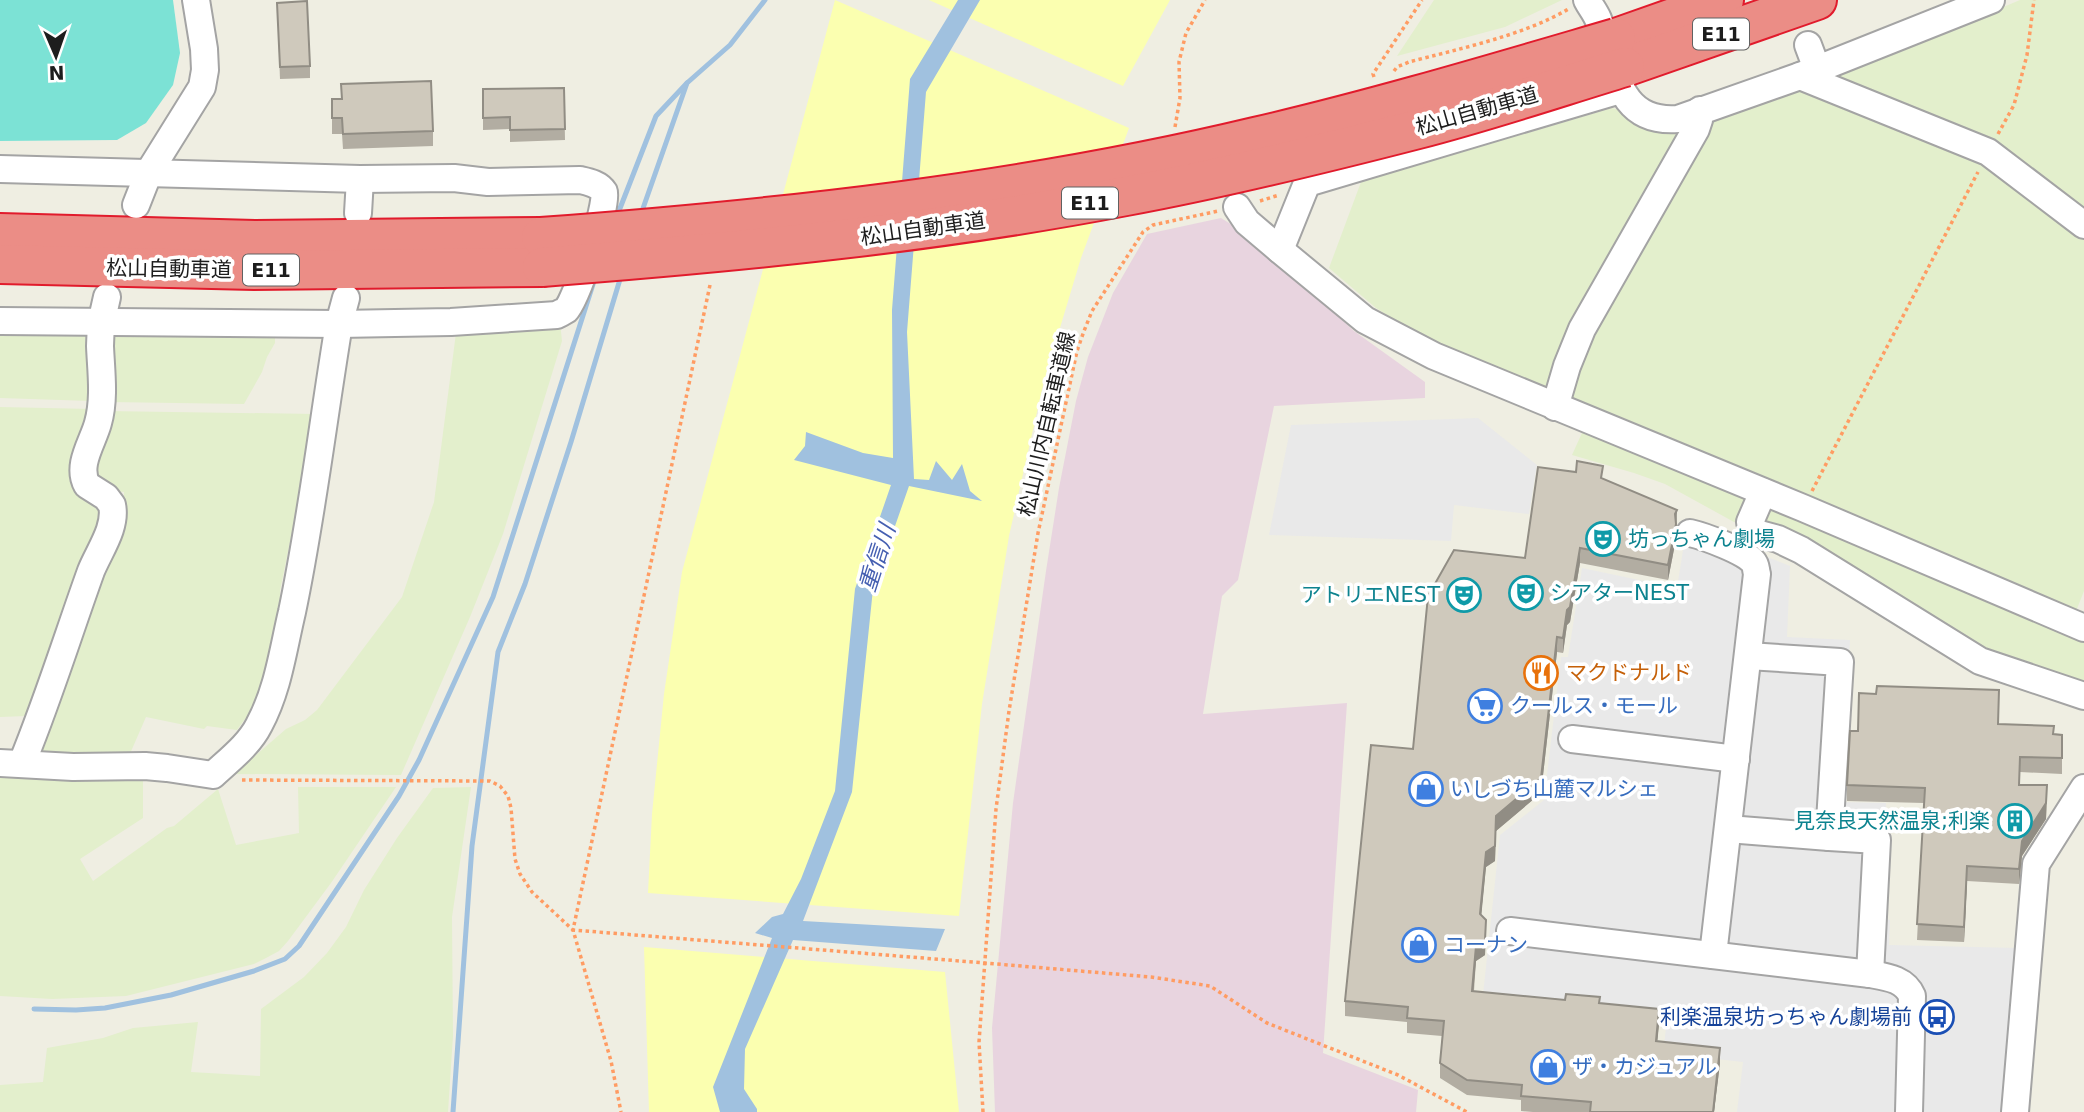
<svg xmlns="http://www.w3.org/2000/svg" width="2084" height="1112" viewBox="0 0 2084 1112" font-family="'DejaVu Sans','Noto Sans JP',sans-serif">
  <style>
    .industrial { fill: #e8d4df }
    .farmland { fill: #e3efcc }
    .sand { fill: #fbffb0 }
    .pitch { fill: #7ce2d5 }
    .parking { fill: #e9e9e9 }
    .water { fill: #a0c1df }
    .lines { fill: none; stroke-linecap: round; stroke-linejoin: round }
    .stream { stroke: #a0c1df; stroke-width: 5 }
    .minor-casing { stroke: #a4a4a4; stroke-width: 30 }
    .highway-casing { stroke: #e11b2c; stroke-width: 42 }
    .path { stroke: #ff9c63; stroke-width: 3.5; stroke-dasharray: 3.5 3.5; stroke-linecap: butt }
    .minor { stroke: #fff; stroke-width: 26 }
    .highway { stroke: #eb8d86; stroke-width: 38 }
    .highway-bridge-casing { stroke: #e11b2c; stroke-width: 42; stroke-linecap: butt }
    .highway-bridge { stroke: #eb8d86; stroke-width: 38 }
    .wall { fill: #b2ada2 }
    .shaded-wall { fill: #918d84 }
    .building { fill: #cfc9bc; stroke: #918d84; stroke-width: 2 }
    .labels { text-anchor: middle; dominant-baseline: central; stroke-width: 7; stroke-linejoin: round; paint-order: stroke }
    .shield { fill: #fff; stroke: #616161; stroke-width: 2 }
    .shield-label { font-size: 19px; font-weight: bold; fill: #1d1d1d }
    .street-label { font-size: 21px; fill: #1d1d1d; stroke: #fff }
    .culture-label { font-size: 21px; fill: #0d838f; stroke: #fff; text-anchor: start }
    .food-label { font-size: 21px; fill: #c56008; stroke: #fff; text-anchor: start }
    .shop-label { font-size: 21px; fill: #366cbe; stroke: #fff; text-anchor: start }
    .transit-label { font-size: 21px; fill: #164399; stroke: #fff; text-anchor: end }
    .water-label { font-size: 23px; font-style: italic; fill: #455fb1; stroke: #fff }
  </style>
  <rect width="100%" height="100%" fill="#efeee2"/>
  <path class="industrial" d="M1221,218L1253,238L1354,331L1425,382V398L1274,406L1238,580L1222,596L1203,714L1347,703L1323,1053L1418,1090L1416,1112H995L992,1028L1013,803L1046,571L1059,488L1076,401L1088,357L1113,293L1147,234Z"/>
  <g class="farmland">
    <path d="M1434,0H1562L1505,27L1397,56Z"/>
    <path d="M2020,0H2084V591L2067,634L2084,643V685L1985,655L1783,533L1734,522L1665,484L1634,473L1572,455L1591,413L1434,345L1376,308L1329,268L1361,182L1612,108L1628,112L1647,122L1949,30Z"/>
    <path d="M560,322L562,341L503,534L470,617L401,775L234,774L286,729L305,720L317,710L402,597L434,502L456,333Z"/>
    <path d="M0,329L86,331L96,340L91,401L0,398Z"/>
    <path d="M111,331L275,336V343L267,357L262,372L244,404L108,402Z"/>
    <path d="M0,407L92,409L81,455L108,505L26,716L0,717Z"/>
    <path d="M105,411L316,414L280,591V617L258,701L252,715L245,719L237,730L207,726L204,729L146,717L129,756H35L124,502V492L114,491L92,484Z"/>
    <path d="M143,772V818L80,859L93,881L167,828L174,826L218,789L236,845L299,833L298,787H396L331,883L288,941L279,951L266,958L254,964L126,996L52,999L0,996V773Z"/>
    <path d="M471,787L452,917L453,1036L448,1112H0V1085L43,1082L47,1048L103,1038L133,1028L198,1022L191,1072L260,1076L261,1009L304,977L327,953L346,927L364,890L397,838L433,788Z"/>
  </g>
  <g class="sand">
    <path d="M835,0L1129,128L1081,258L1044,381L1009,536L982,704L959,916L648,893L652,814L664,694L682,572Z"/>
    <path d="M929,0H1170L1123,86Z"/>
    <path d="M644,947L945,972L959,1112H649Z"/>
  </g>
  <path class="pitch" d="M0,0H173L180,53L173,85L146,123L117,140L0,141Z"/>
  <g class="parking">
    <path d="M1478,418L1537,465L1529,514L1454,505L1451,541L1269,535L1291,425Z"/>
    <path d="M1687,525L1790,566L1787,637L1850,640L1841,802L1886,803L1881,919L1890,920L1889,945L2018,948L2005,1112H1737L1743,1062L1663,1053L1667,1020L1483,995L1500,835L1544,800L1561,657H1568L1582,568L1677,588Z"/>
  </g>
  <path class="water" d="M958,0H980L926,92L907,332L914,479L929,480L936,461L952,480L962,464L970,491L982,501L909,486L873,589L852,792L803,921L945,929L936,951L793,940L745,1049L744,1089L757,1109V1112H720L713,1087L772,938L755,933L772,917L783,914L801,879L835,791L855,589L891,485L794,460L805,446L806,432L863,453L893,458L892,310L910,79Z"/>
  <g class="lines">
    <g class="stream">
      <path d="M641,214L687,83L730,45L765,0"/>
      <path d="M617,216L656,116L687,83"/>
      <path d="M34,1009L76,1010L105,1008L171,995L254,971L285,959L299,946L399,796L419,760L493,597L595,278"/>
      <path d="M453,1112L472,846L498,652L525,584L571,442L621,276"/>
    </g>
    <g class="minor-casing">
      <g id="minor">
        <path d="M1587,0C1590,6 1595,12 1598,19C1616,63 1614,124 1678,119L1800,76L1991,0"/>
        <path d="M1808,45L1817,69"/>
        <path d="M1800,76L1988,152L2084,225"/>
        <path d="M0,169L360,179L454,178L488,182L580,180C589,182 599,184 604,192C609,203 576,301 566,310C563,312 560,313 557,315L451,322L339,324L0,321"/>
        <path d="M136,205L149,172L202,87L205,70L204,49L196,0"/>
        <path d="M1237,207L1247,222L1280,250L1365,320L1434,356L1803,508L2084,628"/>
        <path d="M358,213L360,179"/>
        <path d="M1280,250L1307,183L1620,90"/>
        <path d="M1555,407L1567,366L1582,329L1696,129L1699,120L1700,110"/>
        <path d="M1763,492L1750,522L1756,533L1778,539L1801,550L1980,661L2084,696"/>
        <path d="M1690,533C1703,536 1748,552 1754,563C1756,565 1756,571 1757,574L1713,955"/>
        <path d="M1748,656L1840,662L1829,837L1877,840L1870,974"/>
        <path d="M1572,739L1736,759"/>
        <path d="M0,763L73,767L145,766L167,768L213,775C229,760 249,745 259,725C278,690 283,650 292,612C312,517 323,420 339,324L346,298"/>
        <path d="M22,763C48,700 68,635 91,571C99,551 117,527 112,505L106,497L87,485C76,465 93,442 98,423C105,398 101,371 100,346C100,329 103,313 107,297"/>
        <path d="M1728,829L1829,837"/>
        <path d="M1510,931L1870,974C1887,977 1905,979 1912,996L1909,1112"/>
        <path d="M2015,1112L2036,864L2084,788"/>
      </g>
    </g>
    <g class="highway-casing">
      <g id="highway">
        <path d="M1616,38L1724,0"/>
        <path d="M1625,67L1817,0"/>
        <path d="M0,233L255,240L541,237"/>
        <path d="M0,264L254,270L542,267"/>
      </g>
    </g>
    <g class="path">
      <path d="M1394,71L1397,67L1409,62C1458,49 1526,35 1570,8"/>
      <path d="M1374,77L1373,74L1422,0"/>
      <path d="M1175,127L1180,98L1179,62L1186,33L1205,0"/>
      <path d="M1998,134L2014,105L2027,55L2034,0"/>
      <path d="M1260,201L1279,195"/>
      <path d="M710,285L573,930L985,963L1151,977L1210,986L1267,1023L1398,1075L1467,1112"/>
      <path d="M1812,491L1978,172"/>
      <path d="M242,780L490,781L500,786L508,796L511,808L515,859L520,874L532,892L573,930L611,1061L621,1112"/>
      <path d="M983,1112L979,1042L996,809L1009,711L1038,533L1077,351L1084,331L1092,311L1143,232L1153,225L1218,211"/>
    </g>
    <use href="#minor" class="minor"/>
    <use href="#highway" class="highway"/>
    <g class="highway-bridge-casing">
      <g id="highway-bridge">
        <path d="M541,237C781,219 1021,193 1255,137C1376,109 1496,73 1616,38"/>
        <path d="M542,267C738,252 933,233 1126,196C1224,178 1321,154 1418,129C1488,111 1556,88 1625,67"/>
      </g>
    </g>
    <use href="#highway-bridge" class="highway-bridge"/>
  </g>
  <g class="wall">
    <path d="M277,3L310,66V78L280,79Z"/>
    <path d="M564,88L565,140L510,142V129L483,130V89Z"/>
    <path d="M332,99L433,131V146L343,149L342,134H332Z"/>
    <path d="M1603,479L1677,525L1676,527V539L1668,580L1580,563L1570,622L1567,625L1563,653L1557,652L1541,793L1496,831L1495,861L1486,867L1481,915L1486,935L1485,955L1476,961L1474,991L1600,1003L1659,1024L1657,1041L1720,1063L1714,1112H1533L1521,1111V1100L1467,1095L1440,1078V1063L1442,1036L1407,1033V1022L1345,1016V1001L1413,749L1525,558Z"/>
    <path d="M1999,724L2054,734L2062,735V774L2020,772L2019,785L2047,801L2046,819L2022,856L2019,884L1967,881L1964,942L1917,940L1924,803L1847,801V785L1858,731Z"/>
  </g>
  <g class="shaded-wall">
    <path d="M1677,510L1676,539L1668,580V565L1675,514Z"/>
    <path d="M1580,548V563L1570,622L1567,625L1563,653V638L1567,610Z"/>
    <path d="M1557,637V652L1541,793L1496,831L1495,861L1486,867L1480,929V914L1486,852L1496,816Z"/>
    <path d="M2047,785L2046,819L2022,856L2019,884V869L2022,841Z"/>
    <path d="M1967,866V881L1964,942V927Z"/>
    <path d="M1486,920L1485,955L1476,961L1472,1006V991L1476,946Z"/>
    <path d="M1659,1009V1024L1656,1056V1041Z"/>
    <path d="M1720,1048V1063L1714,1112H1713Z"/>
  </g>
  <g class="building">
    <path d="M307,1L310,66L280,67L277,3Z"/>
    <path d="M431,81L433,131L343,134L342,118H332V99H342L341,84Z"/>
    <path d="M564,88L565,129L510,130V117L483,118V89Z"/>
    <path d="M1577,461L1603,466L1601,478L1677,510L1675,514L1676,524L1668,565L1580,548L1570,607L1567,610L1563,638L1557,637L1541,778L1496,816L1495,846L1486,852L1480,914L1486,920L1485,940L1476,946L1472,991L1565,1000L1566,994L1600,997L1599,1003L1659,1009L1656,1041L1720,1048L1713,1112H1590L1591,1102L1521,1096L1522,1085L1467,1080L1440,1063L1444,1021L1407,1018L1408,1007L1345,1001L1371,745L1413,749L1428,596L1454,550L1525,558L1538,467L1576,472Z"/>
    <path d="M1877,686L1999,690L1998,724L2054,726L2053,734L2062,735V758L2020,757L2019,785H2047L2046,803L2022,841L2019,869L1967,866L1964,927L1917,924L1925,788L1847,785L1850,731H1858L1859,693L1876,694Z"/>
  </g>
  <defs>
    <g id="theatre-ring" transform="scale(1.75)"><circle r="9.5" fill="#fff" stroke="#0f9aa8" stroke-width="1.5"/><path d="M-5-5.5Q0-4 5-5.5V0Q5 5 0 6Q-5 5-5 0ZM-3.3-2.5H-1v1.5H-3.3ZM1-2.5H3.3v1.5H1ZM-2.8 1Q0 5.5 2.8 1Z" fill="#0f9aa8"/></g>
    <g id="restaurant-ring" transform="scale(1.75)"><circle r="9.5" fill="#fff" stroke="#e8710a" stroke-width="1.5"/><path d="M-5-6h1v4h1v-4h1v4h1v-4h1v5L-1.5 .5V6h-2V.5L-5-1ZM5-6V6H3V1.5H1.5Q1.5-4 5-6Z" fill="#e8710a"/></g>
    <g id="supermarket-ring" transform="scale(1.75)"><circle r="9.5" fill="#fff" stroke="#3f7fe0" stroke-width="1.5"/><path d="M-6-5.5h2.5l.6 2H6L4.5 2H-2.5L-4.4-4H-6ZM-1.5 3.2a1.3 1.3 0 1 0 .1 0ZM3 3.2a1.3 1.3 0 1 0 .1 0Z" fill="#3f7fe0"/></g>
    <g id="shop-ring" transform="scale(1.75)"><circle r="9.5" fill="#fff" stroke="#3f7fe0" stroke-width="1.5"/><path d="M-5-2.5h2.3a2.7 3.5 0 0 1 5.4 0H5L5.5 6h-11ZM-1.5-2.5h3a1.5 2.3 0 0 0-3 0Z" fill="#3f7fe0"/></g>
    <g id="building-ring" transform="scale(1.75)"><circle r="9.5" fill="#fff" stroke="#0f9aa8" stroke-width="1.5"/><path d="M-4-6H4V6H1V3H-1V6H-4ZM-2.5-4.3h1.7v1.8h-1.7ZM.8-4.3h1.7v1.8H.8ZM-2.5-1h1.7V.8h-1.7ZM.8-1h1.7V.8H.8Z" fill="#0f9aa8"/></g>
    <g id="bus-ring" transform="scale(1.75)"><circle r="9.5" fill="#fff" stroke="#1a4fb4" stroke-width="1.5"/><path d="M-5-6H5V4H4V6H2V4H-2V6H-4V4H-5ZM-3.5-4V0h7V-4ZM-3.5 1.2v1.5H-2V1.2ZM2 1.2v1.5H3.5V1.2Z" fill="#1a4fb4"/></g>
  </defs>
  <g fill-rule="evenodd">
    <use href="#theatre-ring" x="1603" y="539"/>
    <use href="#theatre-ring" x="1526" y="593"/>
    <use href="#theatre-ring" x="1464" y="595"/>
    <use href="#restaurant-ring" x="1541" y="673"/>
    <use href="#supermarket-ring" x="1485" y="706"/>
    <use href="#shop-ring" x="1426" y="789"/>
    <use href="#building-ring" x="2015" y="821"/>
    <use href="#shop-ring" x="1419" y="945"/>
    <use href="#bus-ring" x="1937" y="1017"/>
    <use href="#shop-ring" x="1548" y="1067"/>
  </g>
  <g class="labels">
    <g class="shield">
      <rect x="1693" y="18.5" width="56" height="31" rx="5"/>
      <rect x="1062" y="187.5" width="56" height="31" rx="5"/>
      <rect x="243" y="254.5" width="56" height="31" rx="5"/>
    </g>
    <g class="shield-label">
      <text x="1721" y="34">E11</text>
      <text x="1090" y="203">E11</text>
      <text x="271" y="270">E11</text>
    </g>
    <g class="street-label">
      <text transform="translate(1477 111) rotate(-16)">松山自動車道</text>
      <text transform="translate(923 229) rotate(-8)">松山自動車道</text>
      <text transform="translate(169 269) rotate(1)">松山自動車道</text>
      <text transform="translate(1047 424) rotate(-77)">松山川内自転車道線</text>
    </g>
    <g class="culture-label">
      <text x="1628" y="539">坊っちゃん劇場</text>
      <text x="1550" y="593">シアターNEST</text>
      <text x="1440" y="595" text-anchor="end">アトリエNEST</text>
      <text x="1990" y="821" text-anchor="end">見奈良天然温泉;利楽</text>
    </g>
    <g class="food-label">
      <text x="1566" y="673">マクドナルド</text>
    </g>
    <g class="shop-label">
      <text x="1510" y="706">クールス・モール</text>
      <text x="1450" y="789">いしづち山麓マルシェ</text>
      <text x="1444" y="945">コーナン</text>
      <text x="1572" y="1067">ザ・カジュアル</text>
    </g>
    <g class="transit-label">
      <text x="1912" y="1017">利楽温泉坊っちゃん劇場前</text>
    </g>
    <g class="water-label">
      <text transform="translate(877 558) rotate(-72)">重信川</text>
    </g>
  </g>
  <g transform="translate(56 56) rotate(178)" stroke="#ffffff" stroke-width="5" paint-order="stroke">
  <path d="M0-5L12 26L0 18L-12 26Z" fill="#1d1d1d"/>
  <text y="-10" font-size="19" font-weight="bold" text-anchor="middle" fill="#1d1d1d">N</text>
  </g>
</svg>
